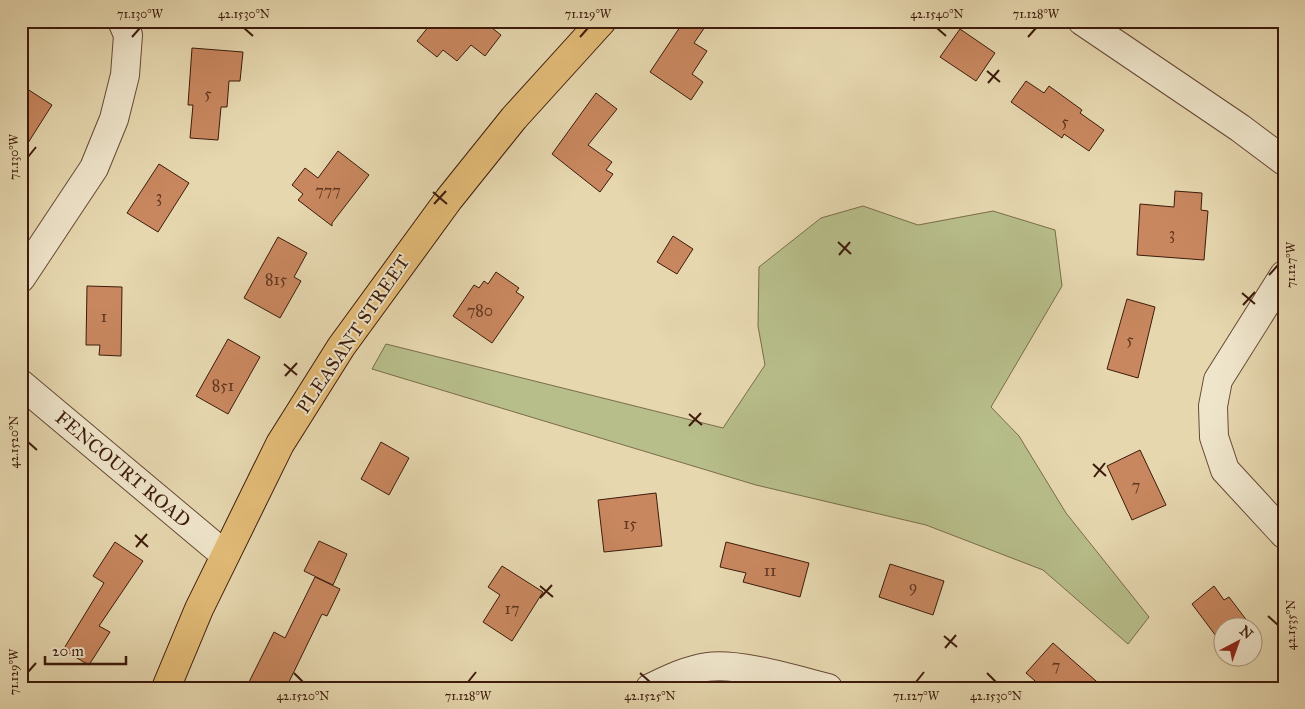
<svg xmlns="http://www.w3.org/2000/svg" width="1305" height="709" viewBox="0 0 1305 709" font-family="'IM FELL Great Primer',serif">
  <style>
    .green { fill: #b7be8a; stroke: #7a6c4a }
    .building { fill: #c8875f; stroke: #3d1b0b }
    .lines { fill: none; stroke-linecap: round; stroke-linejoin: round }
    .minor-casing { stroke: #674a34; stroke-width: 30 }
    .major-casing { stroke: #3d1b0b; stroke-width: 30 }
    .minor { stroke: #efe5cb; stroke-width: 28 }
    .major { stroke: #e3bc78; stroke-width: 28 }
    .ticks { fill: none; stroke: #3d1b0b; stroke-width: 2 }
    .labels { text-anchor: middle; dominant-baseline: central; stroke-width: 4; stroke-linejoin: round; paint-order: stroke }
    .number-label { font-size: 16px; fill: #603620 }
    .street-label { font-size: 19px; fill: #3d1b0b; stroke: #efe5cb }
    .neatline { fill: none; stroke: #3d1b0b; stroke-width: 2 }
    .ticks-label { font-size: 12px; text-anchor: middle; fill: #3d1b0b }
  </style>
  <rect width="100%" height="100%" fill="#e6d7af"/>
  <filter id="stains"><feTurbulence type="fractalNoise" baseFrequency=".004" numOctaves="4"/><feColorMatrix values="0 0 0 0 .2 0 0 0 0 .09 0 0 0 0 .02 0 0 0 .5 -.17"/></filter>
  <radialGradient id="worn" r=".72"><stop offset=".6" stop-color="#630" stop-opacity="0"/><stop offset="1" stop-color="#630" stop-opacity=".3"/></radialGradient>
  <path class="green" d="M863,206L918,225L993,211L1055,230L1062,286L991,407L1019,436L1066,513L1149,617L1128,644L1043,570L926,525L756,485L372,369L386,344L723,428L765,365L758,326L759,267L821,218Z"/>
  <g class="building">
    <path d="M433,21H490L487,24L501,35L485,56L471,45L457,61L443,50L437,57L417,41Z"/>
    <path d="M684,21H709L694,43L707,51L692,74L703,82L691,100L650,72Z"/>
    <path d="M960,29L995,53L976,81L940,57Z"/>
    <path d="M192,48L243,52L240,81H229L227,107H221L218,140L190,138L193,105H188Z"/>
    <path d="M1026,81L1044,93L1049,86L1082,110L1080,113L1104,130L1089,151L1064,134L1062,138L1011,102Z"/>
    <path d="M21,85L52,105L21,154Z"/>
    <path d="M596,93L617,109L588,145L612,162L606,170L613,174L600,192L552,154Z"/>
    <path d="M338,151L369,175L332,223V226L298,200L303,194L292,185L305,168L318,178Z"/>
    <path d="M159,164L189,183L158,232L127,213Z"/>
    <path d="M1175,191L1202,193L1201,210L1208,211L1204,260L1137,255L1140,204L1174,207Z"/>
    <path d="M673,236L693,249L677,274L657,262Z"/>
    <path d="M278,237L307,253L294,277L301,281L280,318L244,298Z"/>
    <path d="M496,272L519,288L516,292L524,297L492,343L453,316L474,285L479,288L484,281L488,284Z"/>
    <path d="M87,286L122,287L121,356L99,355L100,345H86Z"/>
    <path d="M1127,299L1155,307L1138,378L1107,369Z"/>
    <path d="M228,339L260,357L228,414L196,396Z"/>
    <path d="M381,442L409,458L389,495L361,479Z"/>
    <path d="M1140,450L1166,505L1132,520L1107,466Z"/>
    <path d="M656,493L662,546L604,552L598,500Z"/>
    <path d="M319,541L347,554L333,585L304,571Z"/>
    <path d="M115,542L143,561L99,626L110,632L89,665L63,650L104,583L93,576Z"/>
    <path d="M726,542L809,563L800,597L743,582L746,573L720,567Z"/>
    <path d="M890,564L944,581L933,615L879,597Z"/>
    <path d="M502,566L543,592L512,641L483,622L500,595L488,587Z"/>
    <path d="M315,577L340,589L327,616L322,614L286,688H246L274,632L285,638Z"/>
    <path d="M1214,586L1224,600L1229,597L1251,626H1222V644L1192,604Z"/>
    <path d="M1252,628L1262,641L1252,650Z"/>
    <path d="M1053,643L1104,688H1043L1026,673Z"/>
  </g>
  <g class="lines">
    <g class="minor-casing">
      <g id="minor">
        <path d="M1082,21L1240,128L1284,161"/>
        <path d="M1284,275L1218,380L1213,406L1214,437L1225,470L1284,534"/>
        <path d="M21,278L94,168L114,119L125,75L128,35L122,21"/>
        <path d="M21,384L225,555"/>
        <path d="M650,688C669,679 687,670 707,667C738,662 796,680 828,688"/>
      </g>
    </g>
    <g class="major-casing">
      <path id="major" d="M166,688L199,609L280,444L341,347L449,199L514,118L602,21"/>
    </g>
    <use href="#minor" class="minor"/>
    <use href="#major" class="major"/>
  </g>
  <path class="ticks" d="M244,28L253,36M937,28L946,36M132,37L140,28M580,37L588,28M1028,37L1036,28M987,71L1000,82M988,83L999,70M28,157L36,147M433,192L447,204M434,204L446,191M838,242L851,254M839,255L850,242M1269,275L1278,265M1242,293L1255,304M1243,305L1255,292M284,364L297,375M285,376L297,363M689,414L702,425M689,426L701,413M28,442L37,450M1093,464L1106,476M1094,477L1105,463M135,535L148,547M136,547L147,534M540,586L553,597M540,598L552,585M1268,616L1278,625M944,636L957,647M945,648L956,635M28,672L36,663M294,673L303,682M640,673L650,682M987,673L996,682M468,682L476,672M916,682L924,672"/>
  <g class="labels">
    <g class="number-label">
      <text x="208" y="93">5</text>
      <text x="1065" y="121">5</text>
      <text x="328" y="190">777</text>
      <text x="159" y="196">3</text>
      <text x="1172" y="233">3</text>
      <text x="276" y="279">815</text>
      <text x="480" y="310">780</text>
      <text x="104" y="316">1</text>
      <text x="1130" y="339">5</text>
      <text x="223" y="385">851</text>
      <text x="1136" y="485">7</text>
      <text x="630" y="523">15</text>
      <text x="770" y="570">11</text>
      <text x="913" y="586">9</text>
      <text x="512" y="608">17</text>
      <text x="1056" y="665">7</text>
    </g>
    <g class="street-label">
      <text transform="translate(353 334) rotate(-56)">PLEASANT STREET</text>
      <text transform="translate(123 469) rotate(40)">FENCOURT ROAD</text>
    </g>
  </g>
  <rect width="1305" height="709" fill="none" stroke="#e6d7af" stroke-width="55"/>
  <g transform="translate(1238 642) rotate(41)"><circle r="24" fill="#efe5cb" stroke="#a8947e"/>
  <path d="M0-4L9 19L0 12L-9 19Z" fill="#8f2418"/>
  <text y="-8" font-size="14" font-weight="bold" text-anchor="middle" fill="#3d1b0b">N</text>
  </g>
  <path d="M45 656v8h81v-8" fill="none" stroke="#3d1b0b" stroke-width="2.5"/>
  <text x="52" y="656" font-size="15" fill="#3d1b0b" stroke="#efe5cb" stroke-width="4" paint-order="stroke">20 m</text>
  <rect x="28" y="28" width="1250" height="654" class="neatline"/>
  <g class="ticks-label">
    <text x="140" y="18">71.130°W</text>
    <text x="244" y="18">42.1530°N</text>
    <text x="588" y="18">71.129°W</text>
    <text x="937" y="18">42.1540°N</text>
    <text x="1036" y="18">71.128°W</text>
    <text transform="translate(14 157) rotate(-90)" y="4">71.130°W</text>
    <text transform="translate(1291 265) rotate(-90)" y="4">71.127°W</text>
    <text transform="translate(14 442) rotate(-90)" y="4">42.1520°N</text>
    <text transform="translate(1291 625) rotate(-90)" y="4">42.1535°N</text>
    <text transform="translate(14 672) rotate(-90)" y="4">71.129°W</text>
    <text x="303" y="700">42.1520°N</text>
    <text x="468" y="700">71.128°W</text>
    <text x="650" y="700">42.1525°N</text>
    <text x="916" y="700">71.127°W</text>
    <text x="996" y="700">42.1530°N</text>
  </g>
  <rect width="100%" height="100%" filter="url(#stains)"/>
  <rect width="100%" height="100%" fill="url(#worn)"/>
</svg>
